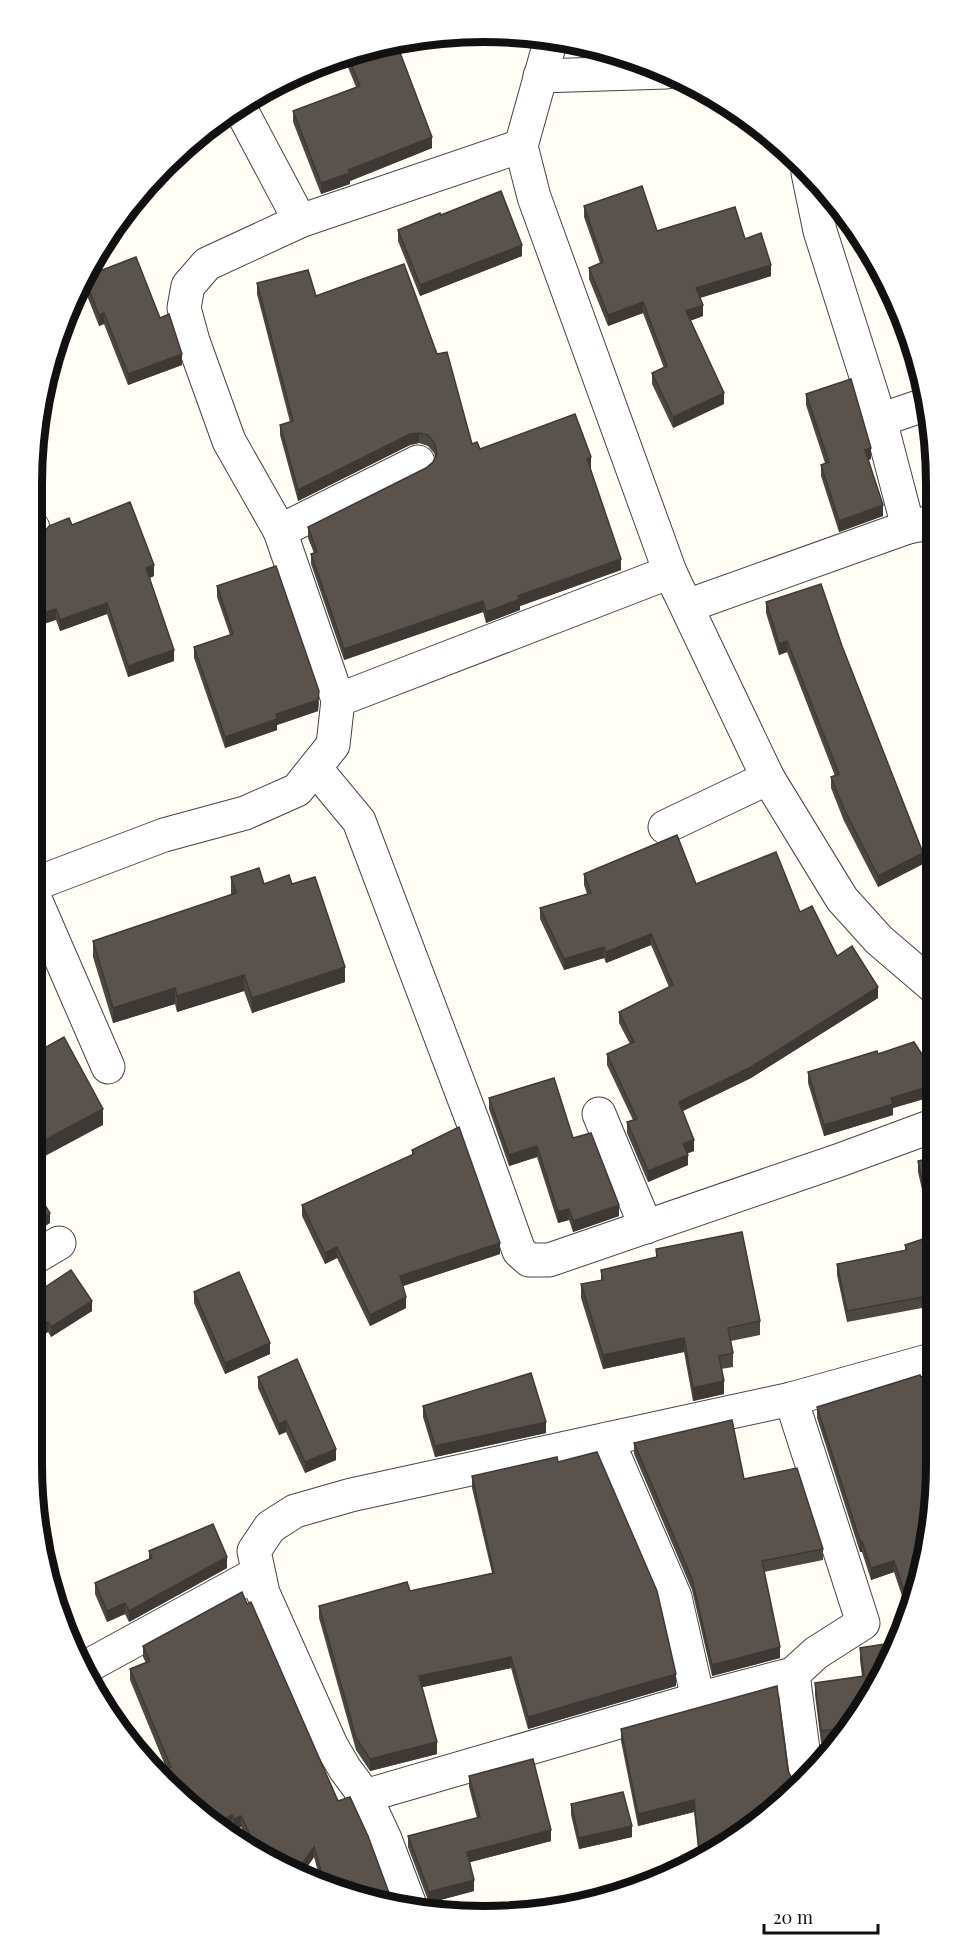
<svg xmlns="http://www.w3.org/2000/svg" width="968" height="1948" font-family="'Playfair Display',serif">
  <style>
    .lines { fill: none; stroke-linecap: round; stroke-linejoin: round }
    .minor-casing { stroke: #444; stroke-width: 35 }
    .tertiary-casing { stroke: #444; stroke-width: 35 }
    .minor { stroke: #fff; stroke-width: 33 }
    .tertiary { stroke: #fff; stroke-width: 33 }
    .wall { fill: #4d4742 }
    .shaded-wall { fill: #3f3936 }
    .building { fill: #5a524d; stroke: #3f3936; stroke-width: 1.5 }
    .rim { fill: none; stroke: #111; stroke-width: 8 }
  </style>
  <rect width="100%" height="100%" fill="#fffdf5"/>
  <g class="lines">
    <defs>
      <g id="minor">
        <path d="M540,76L667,72"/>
        <path d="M239,106L300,221"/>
        <path d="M808,173L820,231L880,420"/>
        <path d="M908,527L880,420L927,404"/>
        <path d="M32,529L33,528"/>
        <path d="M280,531L418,462"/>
        <path d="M687,606L908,527L933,522"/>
        <path d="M338,700L280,531L229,441L193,341L184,308L188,286L207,264L300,221L521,146"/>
        <path d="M315,768L359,821L473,1122L519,1251L529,1260H549L840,1160L935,1125"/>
        <path d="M665,827L768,778"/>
        <path d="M32,892L108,1067"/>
        <path d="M599,1114L646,1227"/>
        <path d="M32,1259L59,1243"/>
        <path d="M791,1399L863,1623L816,1653L793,1674L807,1780"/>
        <path d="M607,1439L675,1597L698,1699"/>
        <path d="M86,1667L258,1573"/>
        <path d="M365,1796L698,1699L793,1674"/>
        <path d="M411,1908L385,1839L365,1796L345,1769L331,1745L263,1593L254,1551L270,1527L295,1511L351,1495L791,1399L935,1359"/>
      </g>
      <g id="tertiary">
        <path d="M551,39L521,146L534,197L670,572L768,778L842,899L879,940L934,987"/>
        <path d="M32,885L164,835L245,813L297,790L333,745L338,700L670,572"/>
      </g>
    </defs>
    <use href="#minor" class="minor-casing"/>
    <use href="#tertiary" class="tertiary-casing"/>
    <use href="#minor" class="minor"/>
    <use href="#tertiary" class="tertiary"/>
  </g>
  <g class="wall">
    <path d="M396,42L432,148L350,181V184L321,194L293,122V111L356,87L343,55Z"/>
    <path d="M584,206L657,231L745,239L771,276L700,298L703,316L690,321L724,404L673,428L652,384V373L664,368L643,313L608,326L589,279V268L600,263L584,217Z"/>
    <path d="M441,215L522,256L420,296L398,241V230Z"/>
    <path d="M84,277L160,318L182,365L128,385L104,324L99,326L84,288Z"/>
    <path d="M257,283L316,296L437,354L472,444L480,449L591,468L590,469L621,570L520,606V610L486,623L483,612L344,660L311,564V554L314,553L308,538V527L426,468L433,462L435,457L434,453L428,446L419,443L410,445L298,501L280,435V425L290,422L257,294Z"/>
    <path d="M806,394L871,459L868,460L883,516L839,532L821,476V465L825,463L806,405Z"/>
    <path d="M932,424L929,470L920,438V428Z"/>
    <path d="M72,525L154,576L150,578L174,661L128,677L107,614L60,631L56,620L37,536Z"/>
    <path d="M217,586L319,702L318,711L277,725V730L225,748L194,658V647L230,635L217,597Z"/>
    <path d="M766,602L842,646L923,864L878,887L844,821L831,788V777L835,776L787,652L779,655L766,613Z"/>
    <path d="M584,874L696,884L800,912L837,956L878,998L751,1078L682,1111L694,1151L688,1153V1165L648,1182L627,1133V1122L633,1120L607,1065V1054L630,1044L619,1023V1012L669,987L651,945L606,963L604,958L564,970L540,919V908L587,894L584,885Z"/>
    <path d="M231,877L264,884H292L345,982L252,1013L244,991L177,1012L175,1004L113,1023L93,957V941L231,895Z"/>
    <path d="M878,1054L934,1073V1096L893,1108V1115L824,1136L808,1083V1072Z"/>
    <path d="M489,1098L573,1138L619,1216L573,1232L569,1220L558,1223L537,1157L509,1166L489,1109Z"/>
    <path d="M412,1150L500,1254L403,1286L406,1308L370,1326L337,1258L325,1264L302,1216V1205L412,1155Z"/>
    <path d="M935,1157V1233L932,1234L918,1172V1161Z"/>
    <path d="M935,1235L925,1319L922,1308L847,1322L837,1275V1264L905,1250V1245Z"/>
    <path d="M656,1249L760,1321V1335L731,1341L733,1353V1367L721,1369L724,1394L693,1401L684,1352L603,1369L581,1298V1284L601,1280V1270L656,1257Z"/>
    <path d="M194,1292L270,1354L225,1374L194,1303Z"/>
    <path d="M32,1296L92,1311L51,1337L48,1332L32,1341Z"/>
    <path d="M920,1375L903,1599L894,1572L871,1580L862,1552H860L817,1418V1407Z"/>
    <path d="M258,1377L336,1460L305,1473L286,1432L279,1435L258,1388Z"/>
    <path d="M423,1406L546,1433L435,1457L423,1417Z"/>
    <path d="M634,1443L744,1479L823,1549V1560L764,1572L780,1658L712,1676L692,1590L634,1454Z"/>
    <path d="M558,1462L676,1686L528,1729L511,1668L422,1687L437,1754L370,1771L356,1750L319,1618V1606L410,1591L492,1573L472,1488V1476Z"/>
    <path d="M149,1551L227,1568L129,1622L125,1614L107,1622L95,1594V1583L149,1559Z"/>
    <path d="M143,1646L338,1801L392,1907L320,1879L314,1857L303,1873L257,1856L254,1853L241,1827L234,1830L232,1826L167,1770L130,1680V1669L146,1663L143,1657Z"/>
    <path d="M860,1648L890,1664L835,1741L821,1743L815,1695V1683L862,1676L860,1660Z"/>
    <path d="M621,1729L788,1771L793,1780L801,1786L699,1859L694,1812L638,1826L621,1741Z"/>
    <path d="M469,1776L551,1841L470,1862L474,1891L429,1903L408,1847V1836L477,1818L469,1787Z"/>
    <path d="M571,1804L632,1837L579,1849L571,1815Z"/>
  </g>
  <g class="shaded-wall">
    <path d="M432,137V148L350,181V184L321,194V183L348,170Z"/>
    <path d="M522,245V256L420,296V285Z"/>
    <path d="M771,265V276L696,299V288Z"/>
    <path d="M643,302V313L608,326V315Z"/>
    <path d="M703,305V316L686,322V311Z"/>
    <path d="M104,313V324L99,326V315Z"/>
    <path d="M182,354V365L128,385V374Z"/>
    <path d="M724,393V404L673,428V417Z"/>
    <path d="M419,433V443L410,445L298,501V490L410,434Z"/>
    <path d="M871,448V459L865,461V450Z"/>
    <path d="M591,457V468L587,470V459Z"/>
    <path d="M933,458V469L929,470V459Z"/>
    <path d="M883,505V516L839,532V521Z"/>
    <path d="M621,559V570L520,606V610L486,623V612L518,596Z"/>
    <path d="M154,565V576L146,579V568Z"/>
    <path d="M483,601V612L344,660V649Z"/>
    <path d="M107,603V614L60,631V620Z"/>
    <path d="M56,609V620L32,628V617Z"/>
    <path d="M787,641V652L779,655V644Z"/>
    <path d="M174,650V661L128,677V666Z"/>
    <path d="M319,691L318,711L277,725V730L225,748V737L276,714Z"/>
    <path d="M923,853V864L878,887V876Z"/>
    <path d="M651,934V945L606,963V952Z"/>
    <path d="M604,947V958L564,970V959Z"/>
    <path d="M345,967V982L252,1013V998Z"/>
    <path d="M244,975V991L177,1012V996Z"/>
    <path d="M878,987V998L751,1078L679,1113V1102Z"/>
    <path d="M175,988V1004L113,1023V1008Z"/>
    <path d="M934,1085V1096L893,1108V1115L824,1136V1125L891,1098Z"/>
    <path d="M103,1109V1125L32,1163V1147Z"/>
    <path d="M694,1140V1151L683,1155V1144Z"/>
    <path d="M537,1146V1157L509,1166V1155Z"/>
    <path d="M688,1155V1165L648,1182V1171Z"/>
    <path d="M619,1205V1216L573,1232V1221Z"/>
    <path d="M569,1209V1220L558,1223V1212Z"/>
    <path d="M50,1213V1223L32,1235V1226Z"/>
    <path d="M932,1223H935V1233L932,1234Z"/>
    <path d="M500,1243V1254L400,1287V1276Z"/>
    <path d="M337,1247V1258L325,1264V1253Z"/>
    <path d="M406,1297V1308L370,1326V1315Z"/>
    <path d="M92,1301V1311L51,1337V1327Z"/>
    <path d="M935,1304V1315L925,1319V1308Z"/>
    <path d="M48,1322V1332L32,1341V1331Z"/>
    <path d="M684,1338V1352L603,1369V1355Z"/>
    <path d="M270,1343V1354L225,1374V1363Z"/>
    <path d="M724,1381V1394L693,1401V1388Z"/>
    <path d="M286,1421V1432L279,1435V1424Z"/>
    <path d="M546,1422V1433L435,1457V1446Z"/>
    <path d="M336,1449V1460L305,1473V1462Z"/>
    <rect x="860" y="1541" width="2" height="11"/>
    <path d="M227,1557V1568L129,1622V1611Z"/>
    <path d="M894,1561V1572L871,1580V1568Z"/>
    <path d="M920,1583L916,1595L903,1599V1588Z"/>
    <path d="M125,1603V1614L107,1622V1611Z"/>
    <path d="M780,1647V1658L712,1676V1665Z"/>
    <path d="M511,1657V1668L419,1688V1676Z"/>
    <path d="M676,1674V1686L528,1729V1717Z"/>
    <path d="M437,1742V1754L370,1771V1759Z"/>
    <path d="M694,1800V1812L638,1826V1814Z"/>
    <path d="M232,1815V1826L222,1830L213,1824Z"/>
    <path d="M241,1816V1827L234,1830V1819Z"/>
    <path d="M632,1826V1837L579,1849V1838Z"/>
    <path d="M551,1830V1841L467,1863V1852Z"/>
    <path d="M314,1847V1857L303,1873L297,1871Z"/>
    <path d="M474,1880V1891L429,1903V1892Z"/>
    <path d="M392,1901V1907L384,1904Z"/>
  </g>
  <g class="building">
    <path d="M396,42L432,137L348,170L350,173L321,183L293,111L360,86L347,54Z"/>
    <path d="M642,186L657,231L735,207L745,239L761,233L771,265L696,288L703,305L686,311L724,393L673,417L652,373L667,366L643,302L608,315L589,268L603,262L584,206Z"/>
    <path d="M501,191L522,245L420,285L398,230L440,213L441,215Z"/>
    <path d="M136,257L160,318L169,314L182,354L128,374L104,313L99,315L84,277Z"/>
    <path d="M404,264L437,354L447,352L472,444L477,442L480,449L575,414L591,457L587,459L621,559L518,596L520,599L486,612L483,601L344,649L311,554L317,552L308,527L426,468L433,462L437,453L434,442L428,435L419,433L410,434L298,490L280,425L293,421L257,283L308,270L316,296Z"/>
    <path d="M851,379L871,448L865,450L883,505L839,521L821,465L829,462L806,394Z"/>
    <path d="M932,424L933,458L929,459L920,428Z"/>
    <path d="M130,502L154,565L146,568L174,650L128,666L107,603L60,620L56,609L32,617V535L37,536L45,531L49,526L69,518L72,525Z"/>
    <path d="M276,566L319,691L318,700L276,714L277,719L225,737L194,647L233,634L217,586Z"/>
    <path d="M821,584L842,646L923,853L878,876L844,809L831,777L839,774L787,641L779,644L766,602Z"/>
    <path d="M677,835L696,884L776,852L800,912L812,906L837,956L852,946L878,987L751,1067L679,1102L694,1140L683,1144L688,1155L648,1171L627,1122L637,1119L607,1054L634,1042L619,1012L673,985L651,934L606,952L604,947L564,959L540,908L591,893L584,874Z"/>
    <path d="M259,868L264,884L289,875L292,884L315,877L345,967L252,998L244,975L177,996L175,988L113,1008L93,941L236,893L231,877Z"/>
    <path d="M64,1037L103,1109L32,1147V1055Z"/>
    <path d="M914,1042L934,1073V1085L891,1098L893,1104L824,1125L808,1072L877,1051L878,1054Z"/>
    <path d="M554,1078L573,1138L591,1133L619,1205L573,1221L569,1209L558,1212L537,1146L509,1155L489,1098Z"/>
    <path d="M459,1127L500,1243L400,1276L406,1297L370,1315L337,1247L325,1253L302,1205L414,1154L412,1150Z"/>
    <path d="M935,1157V1223H932L918,1161Z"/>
    <path d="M32,1185L50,1213L32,1226Z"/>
    <path d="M742,1232L760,1321L728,1328L733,1353L719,1356L724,1381L693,1388L684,1338L603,1355L581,1284L603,1280L601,1270L657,1257L656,1249Z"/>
    <path d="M935,1235V1304L925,1308L922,1297L847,1311L837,1264L907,1250L905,1245Z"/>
    <path d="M71,1270L92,1301L51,1327L48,1322L32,1331V1296Z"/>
    <path d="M239,1272L270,1343L225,1363L194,1292Z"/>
    <path d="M297,1359L336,1449L305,1462L286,1421L279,1424L258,1377Z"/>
    <path d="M531,1373L546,1422L435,1446L423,1406Z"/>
    <path d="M935,1373L936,1493L921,1581L920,1583L903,1588L894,1561L871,1568L862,1541H860L817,1407L920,1375L921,1377Z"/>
    <path d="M732,1420L744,1479L797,1468L823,1549L762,1561L780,1647L712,1665L692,1579L634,1443Z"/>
    <path d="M597,1452L657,1591L676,1674L528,1717L511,1657L419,1676L437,1742L370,1759L356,1738L319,1606L407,1582L410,1591L494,1573L472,1476L557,1457L558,1462Z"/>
    <path d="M213,1524L227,1557L129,1611L125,1603L107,1611L95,1583L152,1558L149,1551Z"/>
    <path d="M242,1592L247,1604L251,1602L338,1801L350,1797L368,1836L392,1901L384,1904L324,1881L314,1847L297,1871L261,1857L241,1816L234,1819L232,1815L213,1824L185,1804L158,1775L171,1767L130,1669L150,1661L143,1646Z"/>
    <path d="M898,1642L890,1664L844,1728L821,1731L815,1683L864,1676L860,1648Z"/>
    <path d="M777,1686L788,1771L793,1780L801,1786L700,1858L694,1800L638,1814L621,1729Z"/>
    <path d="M533,1759L551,1830L467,1852L474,1880L429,1892L408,1836L480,1817L469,1776Z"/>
    <path d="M623,1792L632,1826L579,1838L571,1804Z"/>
    <path d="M461,1907L501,1911L461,1910Z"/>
  </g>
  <path d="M0 0H968V1948H0ZM484 42H484A442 442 0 0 1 926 484V1464A442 442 0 0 1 484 1906H484A442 442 0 0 1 42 1464V484A442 442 0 0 1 484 42Z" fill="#fff" fill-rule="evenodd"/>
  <path class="rim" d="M484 42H484A442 442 0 0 1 926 484V1464A442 442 0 0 1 484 1906H484A442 442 0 0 1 42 1464V484A442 442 0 0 1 484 42Z"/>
  <path d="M764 1924v9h114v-9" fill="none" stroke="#111111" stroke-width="3"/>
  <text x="773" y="1924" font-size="18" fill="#111111" stroke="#ffffff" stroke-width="4.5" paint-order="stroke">20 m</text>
</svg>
